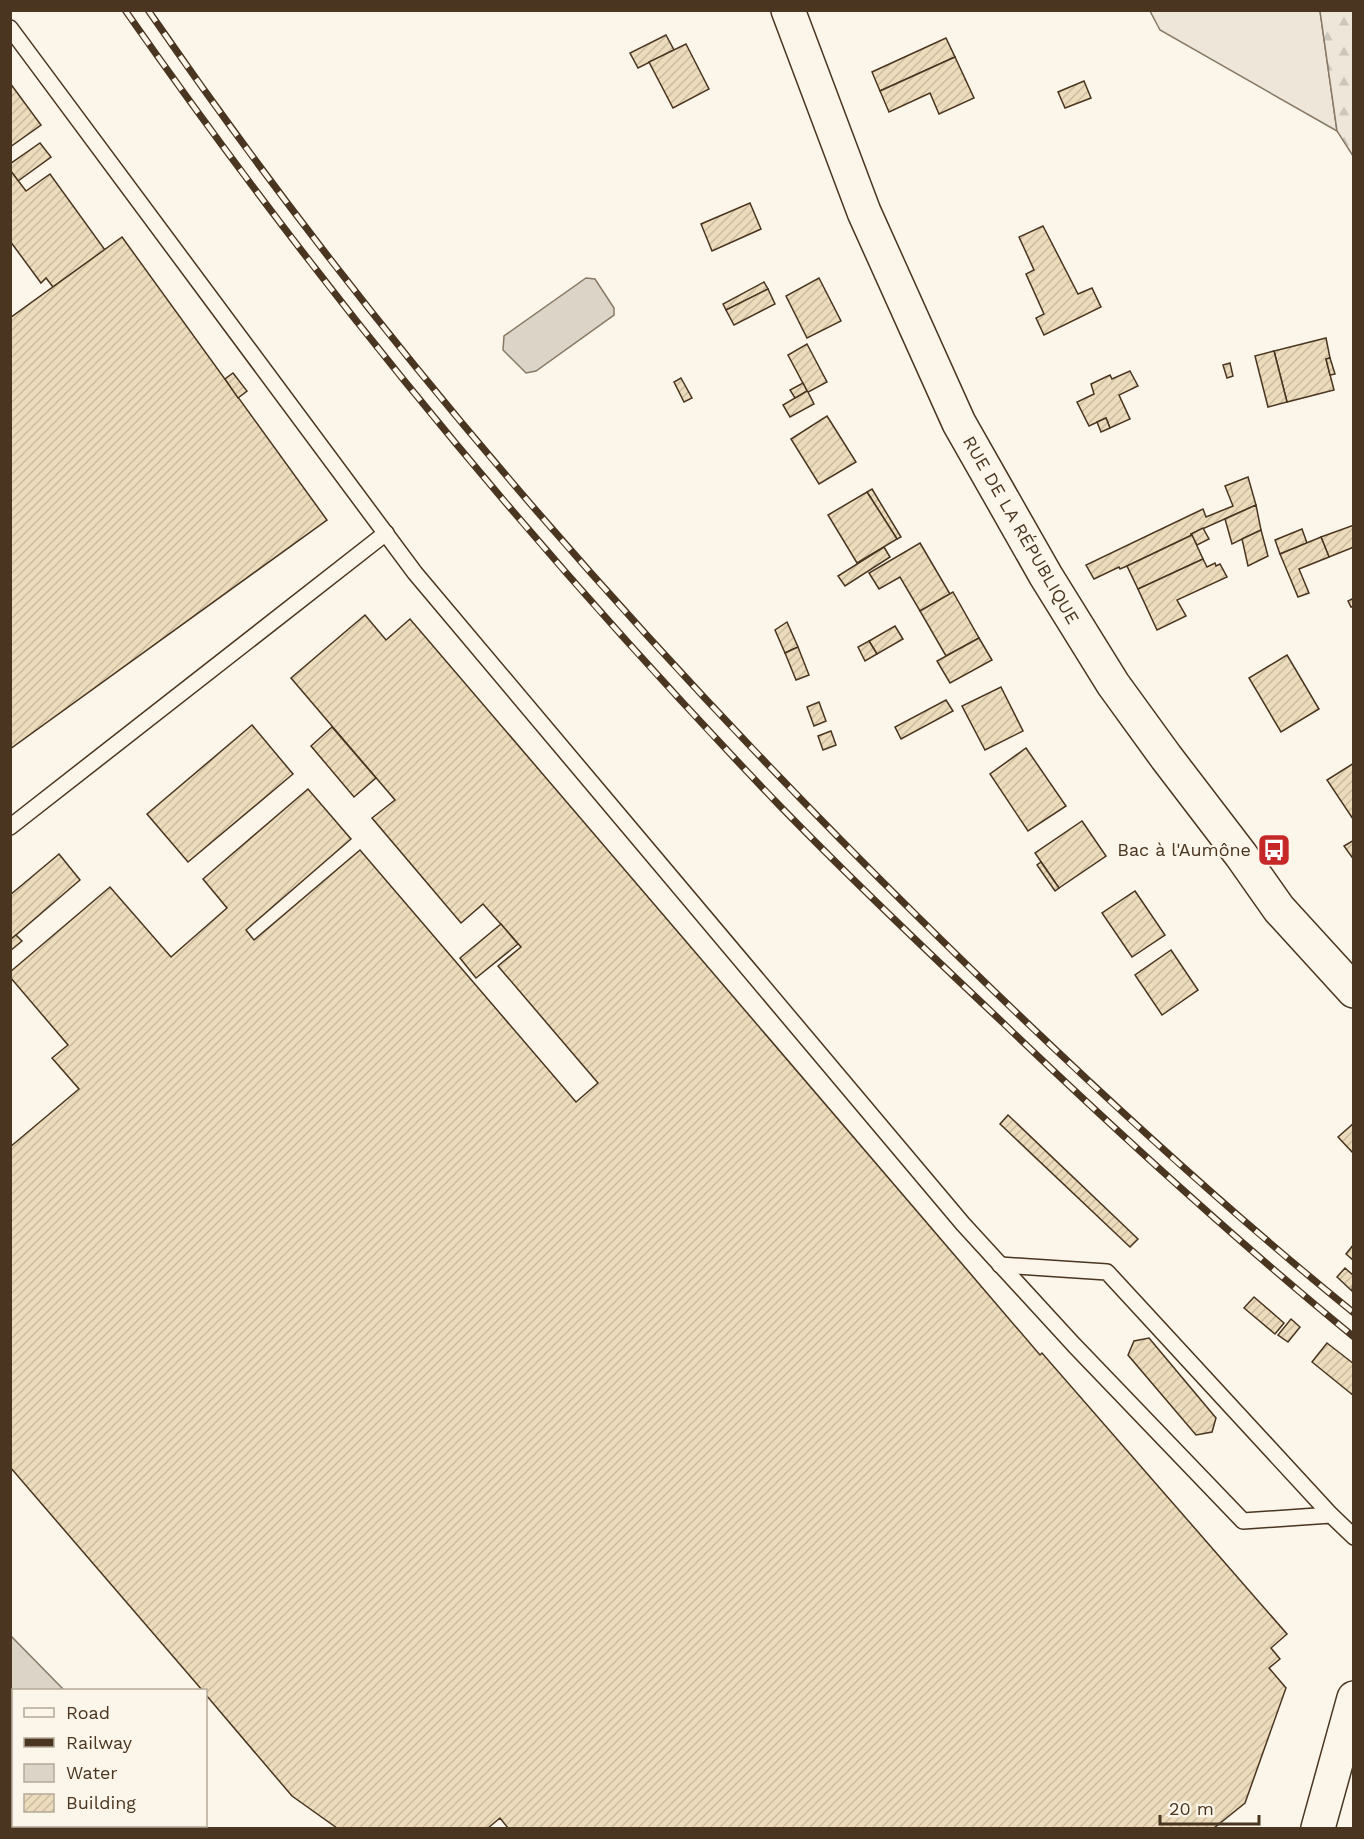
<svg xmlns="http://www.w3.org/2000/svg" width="1364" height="1839" font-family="'Work Sans',sans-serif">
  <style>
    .grass { fill: #ede6d9; stroke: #887966; stroke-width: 1.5 }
    .forest { fill: url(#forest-firs); stroke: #887966; stroke-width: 1.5 }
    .water { fill: #dcd4c6; stroke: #887966; stroke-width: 1.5 }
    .building { fill: url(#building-hatch); stroke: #4a3520; stroke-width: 1.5 }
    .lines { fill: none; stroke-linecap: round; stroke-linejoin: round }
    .lane-casing { stroke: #4a3520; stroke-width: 18 }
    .secondary-casing { stroke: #4a3520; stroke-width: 36 }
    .lane { stroke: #fbf6e9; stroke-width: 15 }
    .secondary { stroke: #fbf6e9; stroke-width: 33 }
    .rail-casing { stroke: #4a3520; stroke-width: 7 }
    .rail { stroke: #fbf6e9; stroke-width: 4.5; stroke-dasharray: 14; stroke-linecap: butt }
    .labels { text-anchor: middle; stroke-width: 4.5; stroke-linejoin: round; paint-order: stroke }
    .street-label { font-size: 18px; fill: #4a3520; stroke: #fbf6e9 }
    .poi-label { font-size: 18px; fill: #4a3520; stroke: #fbf6e9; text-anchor: end }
  </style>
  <defs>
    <pattern id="forest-firs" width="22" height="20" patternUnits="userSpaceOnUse" patternTransform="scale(1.5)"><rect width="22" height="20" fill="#ede6d9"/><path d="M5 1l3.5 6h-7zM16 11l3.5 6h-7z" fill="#cdc6ba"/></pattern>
    <pattern id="building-hatch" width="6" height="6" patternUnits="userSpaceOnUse" patternTransform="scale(1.5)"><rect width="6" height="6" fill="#ecdcbc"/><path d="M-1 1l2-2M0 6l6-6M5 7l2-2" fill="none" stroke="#ccbda1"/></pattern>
  </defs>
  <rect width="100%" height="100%" fill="#fbf6e9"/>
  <path class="grass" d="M1150,11H1320L1337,131L1160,30Z"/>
  <path class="forest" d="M1320,11H1353V156L1337,131Z"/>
  <g class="water">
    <path d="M586,278L595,279L614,308V315L536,371L526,373L503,350L504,336Z"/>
    <path d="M11,1636L64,1690H14V1826H202L206,1828H11Z"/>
  </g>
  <g class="building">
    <path d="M666,35L674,50L638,68L630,53Z"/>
    <path d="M946,38L955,57L880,91L872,72Z"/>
    <path d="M686,44L709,89L673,108L649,62Z"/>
    <path d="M955,57L974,98L939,114L930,93L889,112L880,91Z"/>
    <path d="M1084,81L1091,98L1065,108L1058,92Z"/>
    <path d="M10,83L41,125L10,147Z"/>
    <path d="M40,143L51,157L18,181L10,170V164Z"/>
    <path d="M10,170L26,191L50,174L105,250L53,287L46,278L41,283L10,241Z"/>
    <path d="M750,203L761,229L712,251L701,224Z"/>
    <path d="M1043,226L1078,294L1092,288L1101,307L1044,335L1036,318L1044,314L1026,274L1034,270L1019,237Z"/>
    <path d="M122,237L327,520L10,749V318Z"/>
    <path d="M819,278L841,321L807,338L786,296Z"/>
    <path d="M764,282L768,289L726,310L723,304Z"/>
    <path d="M768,289L775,304L734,325L726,310Z"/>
    <path d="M1326,338L1330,358L1326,359L1334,390L1287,402L1274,351Z"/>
    <path d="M807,344L827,382L808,392L814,404L790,417L783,405L807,391L788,355Z"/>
    <path d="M1274,351L1287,402L1268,407L1255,356Z"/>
    <path d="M1330,358L1335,374L1330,375L1326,359Z"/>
    <path d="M1230,363L1233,376L1227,378L1223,365Z"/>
    <path d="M1130,371L1138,386L1119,395L1130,419L1110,428L1106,418L1089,426L1077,402L1094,394L1091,384L1110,375L1112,379Z"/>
    <path d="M233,373L247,391L238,398L225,379Z"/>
    <path d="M681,378L692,398L684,402L674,382Z"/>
    <path d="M803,383L807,391L795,398L790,390Z"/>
    <path d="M827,416L856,462L819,484L791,439Z"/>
    <path d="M1106,418L1110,428L1101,432L1097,422Z"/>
    <path d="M1248,477L1256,505L1191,534L1192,535L1127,566L1120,569L1119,567L1094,579L1086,565L1203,509L1206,517L1233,506L1225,486Z"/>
    <path d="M872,489L901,537L897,539L867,492Z"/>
    <path d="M867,492L897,539L857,563L828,515Z"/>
    <path d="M1256,505L1261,530L1232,544L1225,519Z"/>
    <path d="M1354,525V547L1329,557L1321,537Z"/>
    <path d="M1203,528L1209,539L1197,545L1191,534Z"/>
    <path d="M1302,529L1307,543L1280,554L1275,540Z"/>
    <path d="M1261,530L1268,556L1248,566L1242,539Z"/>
    <path d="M1192,535L1203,559L1138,589L1127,566Z"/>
    <path d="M1321,537L1329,557L1299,569L1309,593L1298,597L1280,554Z"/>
    <path d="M920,543L950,594L920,611L900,577L879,589L869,573Z"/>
    <path d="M884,547L890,557L845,586L838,576Z"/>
    <path d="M1203,559L1207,567L1215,563L1216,566L1220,564L1227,577L1177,600L1186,616L1157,630L1138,589Z"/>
    <path d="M953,592L979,638L946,656L920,611Z"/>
    <path d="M1354,598V606L1351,607L1348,601Z"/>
    <path d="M365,615L386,640L410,619L1040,1355L1042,1353L1287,1634L1271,1648L1280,1659L1269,1668L1286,1688L1245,1803L1214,1828H508L500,1818L488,1828H337L292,1796L206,1695V1690H202L10,1467V1147L79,1089L52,1058L68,1045L10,977V972L110,887L171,957L227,908L203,879L308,789L351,839L246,930L254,940L360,850L576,1102L598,1083L498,966L521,947L483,904L461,923L372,818L395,800L291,678Z"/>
    <path d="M787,622L798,647L785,653L775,630Z"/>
    <path d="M895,626L903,639L877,654L869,641Z"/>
    <path d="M979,638L992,660L950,683L937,661Z"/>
    <path d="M869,641L877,654L865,661L858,647Z"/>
    <path d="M798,647L809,675L796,680L785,653Z"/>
    <path d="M1287,655L1319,709L1281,732L1249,678Z"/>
    <path d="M1001,687L1023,731L985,750L962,706Z"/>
    <path d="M946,700L953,711L901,739L895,727Z"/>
    <path d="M819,702L826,721L814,726L807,707Z"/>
    <path d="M252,725L293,774L188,862L147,814Z"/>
    <path d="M332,727L376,778L354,797L311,746Z"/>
    <path d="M831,731L836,745L823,750L818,736Z"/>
    <path d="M1026,748L1066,806L1028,831L990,774Z"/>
    <path d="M1354,763V819H1353L1327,780Z"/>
    <path d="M1082,821L1106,856L1059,888L1035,853Z"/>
    <path d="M1354,840V860L1344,846Z"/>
    <path d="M59,854L80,880L10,940V895Z"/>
    <path d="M1041,862L1059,888L1055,891L1037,865Z"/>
    <path d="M1135,891L1165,935L1132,957L1102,913Z"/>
    <path d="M501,924L518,944L476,978L460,958Z"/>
    <path d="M16,935L22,941L10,951V940Z"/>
    <path d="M1171,950L1198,990L1162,1015L1135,975Z"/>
    <path d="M1008,1115L1138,1239L1130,1247L1000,1124Z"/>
    <path d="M1354,1123V1154L1338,1137Z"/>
    <path d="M1354,1244V1258L1353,1260L1346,1254Z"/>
    <path d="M1345,1268L1354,1276L1352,1291L1337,1277Z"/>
    <path d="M1254,1297L1284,1323L1275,1334L1244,1308Z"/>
    <path d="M1291,1319L1300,1327L1288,1342L1278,1335Z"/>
    <path d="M1149,1338L1216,1418L1212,1432L1196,1435L1128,1355L1134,1341Z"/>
    <path d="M1327,1343L1354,1364V1396L1312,1362Z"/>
  </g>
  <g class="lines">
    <defs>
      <g id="lane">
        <path d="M10,28L415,573L963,1224L1074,1345L1243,1521L1331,1515L1354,1537"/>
        <path d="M10,827L386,533"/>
        <path d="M1000,1265L1107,1272L1331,1515"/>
      </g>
      <g id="secondary">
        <path d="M788,10L864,212L959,423L1046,576L1113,684L1166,757L1241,855L1279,909L1354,991"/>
        <path d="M1318,1828L1354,1698"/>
      </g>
    </defs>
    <use href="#lane" class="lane-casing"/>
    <use href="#secondary" class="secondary-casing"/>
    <use href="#lane" class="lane"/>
    <use href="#secondary" class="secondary"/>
    <defs>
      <g id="rail">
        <path d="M125,10C322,292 541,557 779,805C851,879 926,950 1001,1021C1115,1130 1232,1237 1354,1337"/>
        <path d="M148,10C373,337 635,638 917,916C1057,1054 1201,1189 1354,1313"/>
      </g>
    </defs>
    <use href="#rail" class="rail-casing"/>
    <use href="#rail" class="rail"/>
  </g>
  <defs>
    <symbol id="bus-square" viewBox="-11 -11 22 22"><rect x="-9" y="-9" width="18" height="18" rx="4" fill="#c62828" stroke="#fbf6e9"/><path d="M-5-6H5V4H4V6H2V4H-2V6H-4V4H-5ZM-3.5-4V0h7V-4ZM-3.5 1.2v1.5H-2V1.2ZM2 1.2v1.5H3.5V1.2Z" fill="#fff"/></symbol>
  </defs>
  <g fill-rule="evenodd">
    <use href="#bus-square" x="1255" y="831" width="38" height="38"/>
  </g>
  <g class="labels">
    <g class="street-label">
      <text transform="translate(1021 530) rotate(60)" y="6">RUE DE LA RÉPUBLIQUE</text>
    </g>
    <g class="poi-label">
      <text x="1251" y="856">Bac à l'Aumône</text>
    </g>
  </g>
  <rect width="1364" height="1839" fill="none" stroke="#4a3520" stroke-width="24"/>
  <rect x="12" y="1689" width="195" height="138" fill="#fbf6e9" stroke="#b4a999" stroke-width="1.5"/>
  <rect x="24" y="1708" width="30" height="9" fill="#fbf6e9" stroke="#b4a999" stroke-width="1.5"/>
  <text x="66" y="1719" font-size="18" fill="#4a3520">Road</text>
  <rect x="24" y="1738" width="30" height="9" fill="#4a3520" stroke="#b4a999" stroke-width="1.5"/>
  <text x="66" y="1749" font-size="18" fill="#4a3520">Railway</text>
  <rect x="24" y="1764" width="30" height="18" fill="#dcd4c6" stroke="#b4a999" stroke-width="1.5"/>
  <text x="66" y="1779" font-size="18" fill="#4a3520">Water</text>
  <rect x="24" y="1794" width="30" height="18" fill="url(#building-hatch)" stroke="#b4a999" stroke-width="1.5"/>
  <text x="66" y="1809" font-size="18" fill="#4a3520">Building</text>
  <path d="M1160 1815v9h99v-9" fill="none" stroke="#4a3520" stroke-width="3"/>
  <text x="1169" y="1815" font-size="18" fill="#4a3520" stroke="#fbf6e9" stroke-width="4.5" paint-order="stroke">20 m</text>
</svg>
